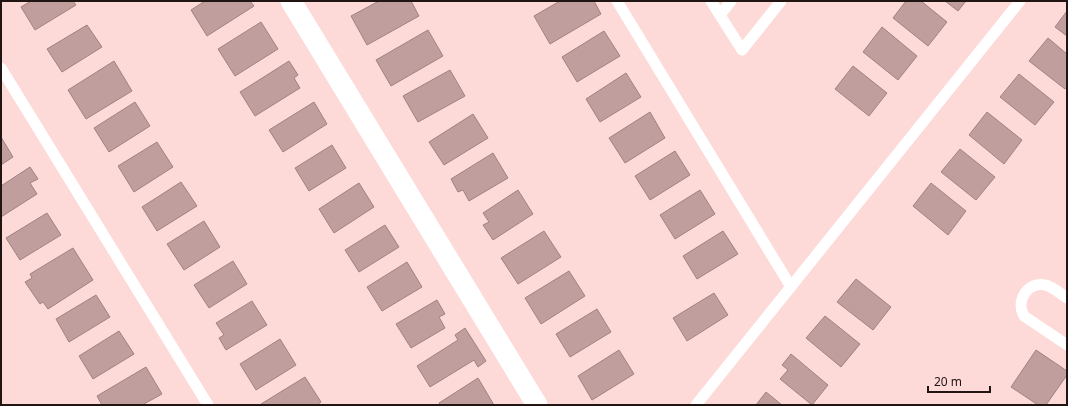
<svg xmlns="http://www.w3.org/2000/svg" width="1068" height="406" font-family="'Noto Sans',sans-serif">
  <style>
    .building { fill: #bf9e9d; stroke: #a18280 }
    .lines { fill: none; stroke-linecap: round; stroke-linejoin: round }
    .lane { stroke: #fff; stroke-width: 11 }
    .street { stroke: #fff; stroke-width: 21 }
  </style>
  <rect width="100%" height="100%" fill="#fddad8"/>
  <g class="building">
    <path d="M31,1H73L76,5L35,30L21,7Z"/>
    <path d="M205,1H250L254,6L207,36L191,10Z"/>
    <path d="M379,1H411L419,16L367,45L351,16Z"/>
    <path d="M560,1H594L601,14L550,44L534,16Z"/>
    <path d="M906,1H921L947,22L928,46L893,18Z"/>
    <path d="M945,1H966L958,11Z"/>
    <path d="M1067,11V36L1055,27Z"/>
    <path d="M261,22L278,49L235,76L218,49Z"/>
    <path d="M87,25L102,47L62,72L47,49Z"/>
    <path d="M882,27L917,56L898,80L863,52Z"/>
    <path d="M428,30L443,56L391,86L376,60Z"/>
    <path d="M604,31L620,56L577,82L562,57Z"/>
    <path d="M1048,38L1067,54V86L1065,89L1029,61Z"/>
    <path d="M114,61L132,91L86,119L68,90Z"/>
    <path d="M289,61L298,75L294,78L300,88L255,116L240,92Z"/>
    <path d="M853,66L887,93L869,116L835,89Z"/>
    <path d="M450,70L465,96L418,122L403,96Z"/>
    <path d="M626,73L641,97L600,122L586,99Z"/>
    <path d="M1019,74L1054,102L1035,125L1000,97Z"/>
    <path d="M135,102L150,126L109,152L94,128Z"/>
    <path d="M314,102L327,124L283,152L269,130Z"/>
    <path d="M650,112L665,138L625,163L609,138Z"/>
    <path d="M987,112L1022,140L1004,164L969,135Z"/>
    <path d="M473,114L488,138L444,165L429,142Z"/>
    <path d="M1,137L13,157L1,165Z"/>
    <path d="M157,142L173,167L134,192L118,166Z"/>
    <path d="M332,145L346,168L309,191L295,168Z"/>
    <path d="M960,149L995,177L976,200L941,172Z"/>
    <path d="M675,151L690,175L650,200L635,176Z"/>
    <path d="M493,153L508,178L469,201L463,190L458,192L451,179Z"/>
    <path d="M30,167L38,179L30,183L37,194L1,217V186Z"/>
    <path d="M181,182L197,206L157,231L142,207Z"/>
    <path d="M359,183L374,207L334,233L319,209Z"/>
    <path d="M931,183L966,211L948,235L913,206Z"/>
    <path d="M518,190L533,214L493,240L483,225L489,222L483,213Z"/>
    <path d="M700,190L715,214L675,239L660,215Z"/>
    <path d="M47,213L61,235L20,260L6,238Z"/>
    <path d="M204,221L220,247L184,270L167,244Z"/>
    <path d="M385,225L399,247L359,272L345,250Z"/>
    <path d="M544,231L561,257L518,284L501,258Z"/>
    <path d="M723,231L738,254L697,279L683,256Z"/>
    <path d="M73,248L93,280L48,309L43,302L40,304L25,282L32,278L30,274Z"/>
    <path d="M233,261L247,284L209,308L194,285Z"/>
    <path d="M407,262L422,287L382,311L367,287Z"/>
    <path d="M569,271L585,296L541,324L525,298Z"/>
    <path d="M856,279L891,307L873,330L837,302Z"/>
    <path d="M714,293L728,315L687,341L673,318Z"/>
    <path d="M96,295L110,317L69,342L56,319Z"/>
    <path d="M437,300L445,314L439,317L445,328L411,348L396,324Z"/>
    <path d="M252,301L267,325L226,350L219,338L224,335L216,323Z"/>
    <path d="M597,309L611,332L570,357L556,334Z"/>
    <path d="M825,316L860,344L841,367L806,338Z"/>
    <path d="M465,328L486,361L478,367L474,360L430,387L417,366L458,340L455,335Z"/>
    <path d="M119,331L134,354L93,379L79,356Z"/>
    <path d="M280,339L296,365L256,390L240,364Z"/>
    <path d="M619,350L634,374L592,400L578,376Z"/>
    <path d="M1036,350L1067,371V375L1046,405H1038L1011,387Z"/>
    <path d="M791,354L828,385L812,405L780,379L788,370L782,365Z"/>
    <path d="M146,367L162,394L142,405H102L97,396Z"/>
    <path d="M305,377L321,402L317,405H261V404Z"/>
    <path d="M478,378L494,405H440L439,403Z"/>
    <path d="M766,392L782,405H756Z"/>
  </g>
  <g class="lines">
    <g class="lane">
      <path d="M617,1L791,287"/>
      <path d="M711,1L742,50L781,1"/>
      <path d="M720,15L731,1"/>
      <path d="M1,68L208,405"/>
      <path d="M1067,298C1061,294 1052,286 1045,285C1028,281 1015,301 1024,316L1067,345"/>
      <path d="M696,405L1020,1"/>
    </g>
    <path class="street" d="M291,1L537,405"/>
  </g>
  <rect width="1068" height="406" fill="none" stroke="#211514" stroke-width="4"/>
  <path d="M928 386v6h62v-6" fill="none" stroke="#211514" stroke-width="2"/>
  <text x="934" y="386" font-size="12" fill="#211514" stroke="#fddad8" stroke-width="3" paint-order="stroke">20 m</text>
</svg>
